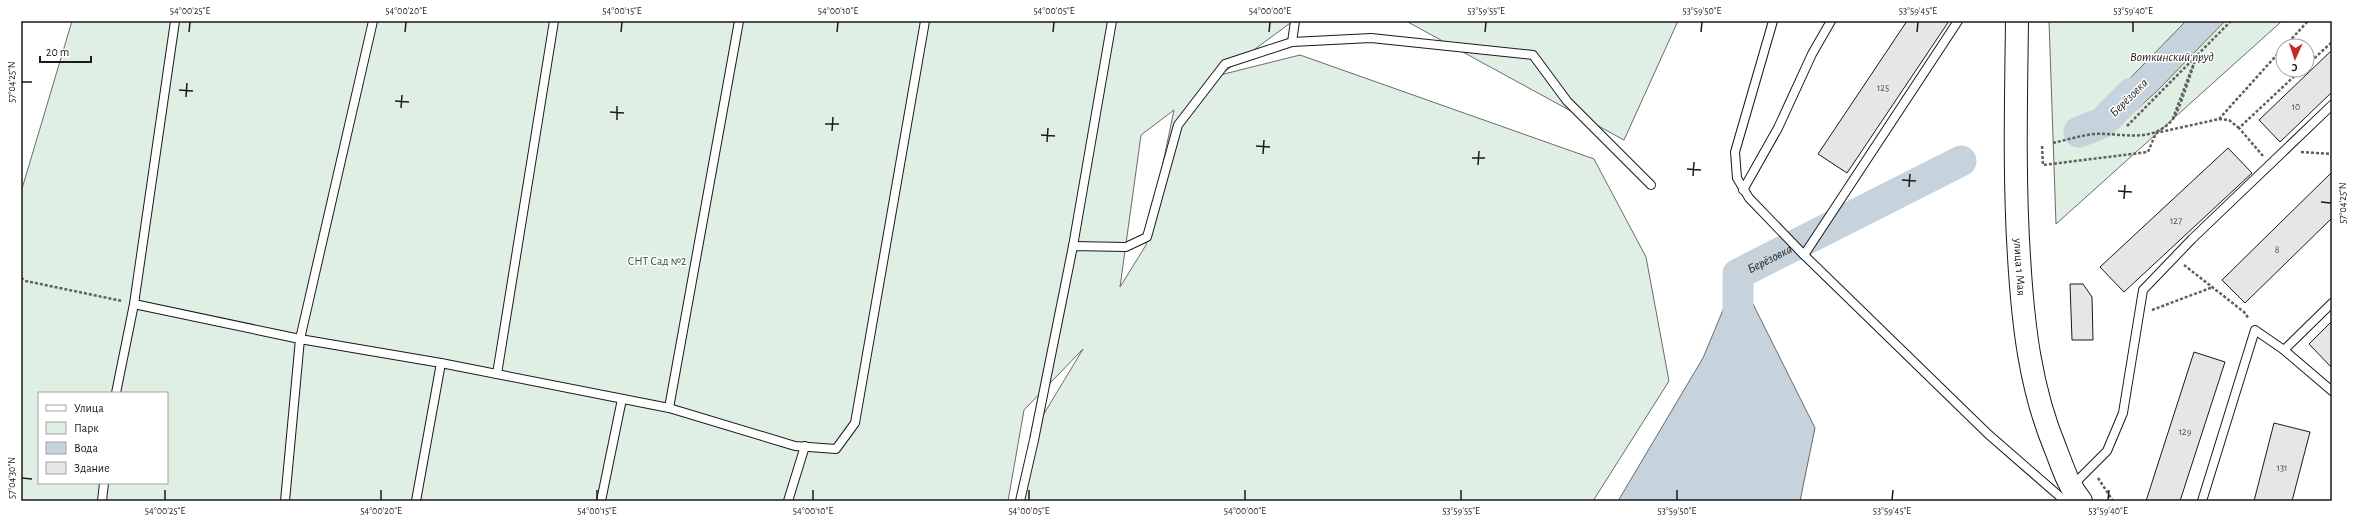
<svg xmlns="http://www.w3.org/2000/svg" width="2353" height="522" font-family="'Alegreya Sans',sans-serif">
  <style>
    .green { fill: #e0efe3; stroke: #6a6a6a; fill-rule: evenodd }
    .water { fill: #c6d2dc; stroke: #6a6a6a }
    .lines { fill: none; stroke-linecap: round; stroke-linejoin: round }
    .river { stroke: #c6d2dc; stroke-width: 31 }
    .building { fill: #e6e6e6; stroke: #1a1a1a }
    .lane-casing { stroke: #1a1a1a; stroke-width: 10 }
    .secondary-casing { stroke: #1a1a1a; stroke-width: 24 }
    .path { stroke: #5f5f5f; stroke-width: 2.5; stroke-dasharray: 3 2; stroke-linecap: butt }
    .lane { stroke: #fff; stroke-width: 8 }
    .secondary { stroke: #fff; stroke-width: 22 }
    .ticks { fill: none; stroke: #1a1a1a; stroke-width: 1.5 }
    .labels { text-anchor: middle; stroke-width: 3; stroke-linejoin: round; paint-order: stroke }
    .number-label { font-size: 10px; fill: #4d4d4d }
    .park-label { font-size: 12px; fill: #2b5a34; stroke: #fff }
    .street-label { font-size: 12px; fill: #1a1a1a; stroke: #fff }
    .water-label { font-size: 13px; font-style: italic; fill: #1a1a1a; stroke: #fff }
    .neatline { fill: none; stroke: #1a1a1a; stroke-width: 1.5 }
    .ticks-label { font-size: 10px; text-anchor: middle; fill: #1a1a1a }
  </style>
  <rect width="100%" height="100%" fill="#fff"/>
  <g class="green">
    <path d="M72,21H1293L1220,75L1300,55L1594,159L1646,257L1669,381L1593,501H1018L1039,422L1083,349L1024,410L1008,501H21V192ZM1174,110L1146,245L1120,287L1141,135ZM39,393H167V483H39Z"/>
    <path d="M1406,21H1678L1624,140Z"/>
    <path d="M2049,21H2282L2056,224Z"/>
  </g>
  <g class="water">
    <path d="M2186,21H2225L2157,91L2112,132L2102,123L2099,110Z"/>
    <path d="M1738,274L1815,428L1800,501H1618L1703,358Z"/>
  </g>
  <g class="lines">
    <g class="river">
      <path d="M2079,132L2102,123L2132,93"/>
      <path id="s1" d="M1738,316V274L1961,161"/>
    </g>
  </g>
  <g class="building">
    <path d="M1907,21H1949L1847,173L1818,154Z"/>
    <path d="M2332,50V92L2280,142L2259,120Z"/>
    <path d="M2228,148L2252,173L2124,292L2100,267Z"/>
    <path d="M2332,172V218L2245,303L2222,280Z"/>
    <path d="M2070,284H2083L2092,297L2093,340H2072Z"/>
    <path d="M2332,321V368L2309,344Z"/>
    <path d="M2194,352L2225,362L2180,501H2146Z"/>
    <path d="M2274,423L2310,432L2292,501H2254Z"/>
  </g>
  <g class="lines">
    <defs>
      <g id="lane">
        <path d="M1773,21L1735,152L1737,178L1749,198L1804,255L1958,21"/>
        <path d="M1292,42L1371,38L1533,55L1567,101L1651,185"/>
        <path d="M1743,190L1778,128L1812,54L1831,21"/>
        <path d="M1073,246L1112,21"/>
        <path d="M1804,255L1988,434L2065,501"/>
        <path d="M134,304L300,339L441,363L669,408L795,446L836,449L855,423L925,21"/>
        <path d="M2284,350L2332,303"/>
        <path d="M497,374L554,21"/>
        <path d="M116,393L134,304L175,21"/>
        <path d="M669,408L739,21"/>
        <path d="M2072,486L2107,451L2123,413L2143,290L2192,239L2332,105"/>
        <path d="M102,501L104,483"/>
        <path d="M285,501L300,339L373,21"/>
        <path d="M416,501L441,363"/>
        <path d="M601,501L622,399"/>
        <path d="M788,501L805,446"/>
        <path d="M1020,501L1034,440L1073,246L1126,247L1147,237L1178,125L1225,64L1292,42L1295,21"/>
        <path d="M2202,501L2255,330L2284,350L2332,391"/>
      </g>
      <g id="secondary">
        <path id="s2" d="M2017,21C2016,100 2014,179 2019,257C2023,324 2030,388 2056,450C2063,468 2068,485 2081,501"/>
      </g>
    </defs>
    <use href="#lane" class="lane-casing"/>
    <use href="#secondary" class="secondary-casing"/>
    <g class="path">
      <path d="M2285,46L2308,21"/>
      <path d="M2307,65L2332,42"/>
      <path d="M2219,119L2283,48"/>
      <path d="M2127,126L2231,21"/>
      <path d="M2053,143C2066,140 2079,136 2093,134C2121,132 2152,145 2173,119C2180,109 2192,69 2197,55L2173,118"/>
      <path d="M2042,146L2043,165L2148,152L2156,133L2219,119L2229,120L2239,128"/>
      <path d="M2301,152L2332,154"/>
      <path d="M2263,156L2239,128L2301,70"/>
      <path d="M2184,265L2244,312L2249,319"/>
      <path d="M21,278L26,281L122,301"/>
      <path d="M2152,310L2213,287"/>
      <path d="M2098,478L2113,501"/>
    </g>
    <use href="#lane" class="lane"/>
    <use href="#secondary" class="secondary"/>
  </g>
  <path class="ticks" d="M189,32L190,22M405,32L406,22M621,32L622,22M837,32L838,22M1053,32L1054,22M1269,32L1270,22M1485,32L1486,22M1701,32L1702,22M1917,32L1918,22M2133,32V22M22,82H32M179,90L193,91M186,97L187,83M395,101L409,102M401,108L402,95M610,112L624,113M617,120V106M825,124H839M832,131L833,117M1041,135L1055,136M1047,142L1048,128M1256,146L1270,147M1263,154L1264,140M1472,158H1485M1478,165L1479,151M1687,169L1701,170M1693,176L1694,162M1902,180L1916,181M1909,187L1910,174M2118,191L2132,192M2124,199L2125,185M2321,202L2331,203M22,478L32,479M165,500V490M381,500V490M597,500V490M813,500V490M1029,500V490M1245,500V490M1461,500V490M1677,500V490M1892,500L1893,490M2108,500L2109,490"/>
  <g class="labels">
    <g class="number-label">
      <text x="1883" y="91">125</text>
      <text x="2296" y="110">10</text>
      <text x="2176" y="224">127</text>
      <text x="2277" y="253">8</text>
      <text x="2185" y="435">129</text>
      <text x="2282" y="471">131</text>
    </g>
    <g class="park-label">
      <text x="657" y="265">СНТ Сад №2</text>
    </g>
    <g class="street-label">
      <text dy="4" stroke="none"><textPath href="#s2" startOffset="246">улица 1 Мая</textPath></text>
    </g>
    <g class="water-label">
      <text x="2172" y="61">Воткинский пруд</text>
      <text transform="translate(2128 97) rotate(-45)" y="5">Берёзовка</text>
      <text dy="5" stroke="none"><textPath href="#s1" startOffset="77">Берёзовка</textPath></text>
    </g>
  </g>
  <rect width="2353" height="522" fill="none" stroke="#ffffff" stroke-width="44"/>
  <rect x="38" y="392" width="130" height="92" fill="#ffffff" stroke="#a3a3a3"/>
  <rect x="46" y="405" width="20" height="6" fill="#ffffff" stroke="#a3a3a3"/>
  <text x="74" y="412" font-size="12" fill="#1a1a1a">Улица</text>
  <rect x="46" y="422" width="20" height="12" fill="#e0efe3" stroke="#a3a3a3"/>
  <text x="74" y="432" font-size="12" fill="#1a1a1a">Парк</text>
  <rect x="46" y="442" width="20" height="12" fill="#c6d2dc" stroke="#a3a3a3"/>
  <text x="74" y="452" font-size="12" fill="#1a1a1a">Вода</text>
  <rect x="46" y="462" width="20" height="12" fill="#e6e6e6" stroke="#a3a3a3"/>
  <text x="74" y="472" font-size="12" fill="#1a1a1a">Здание</text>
  <g transform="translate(2295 58) rotate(183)"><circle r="19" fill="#ffffff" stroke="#a3a3a3"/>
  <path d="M0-3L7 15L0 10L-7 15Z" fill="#c62828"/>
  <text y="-6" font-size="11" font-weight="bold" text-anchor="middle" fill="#1a1a1a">С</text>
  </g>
  <path d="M40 56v6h51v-6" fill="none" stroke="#1a1a1a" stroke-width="2"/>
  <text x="46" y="56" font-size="12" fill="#1a1a1a" stroke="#ffffff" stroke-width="3" paint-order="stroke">20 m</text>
  <rect x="22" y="22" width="2309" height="478" class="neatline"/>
  <g class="ticks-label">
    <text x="190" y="14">54°00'25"E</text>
    <text x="406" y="14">54°00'20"E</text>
    <text x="622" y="14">54°00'15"E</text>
    <text x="838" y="14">54°00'10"E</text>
    <text x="1054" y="14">54°00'05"E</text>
    <text x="1270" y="14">54°00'00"E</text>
    <text x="1486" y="14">53°59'55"E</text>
    <text x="1702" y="14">53°59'50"E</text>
    <text x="1918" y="14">53°59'45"E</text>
    <text x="2133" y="14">53°59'40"E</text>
    <text transform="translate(11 82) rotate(-90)" y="4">57°04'25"N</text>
    <text transform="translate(2342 203) rotate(-90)" y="4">57°04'25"N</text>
    <text transform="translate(11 478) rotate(-90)" y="4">57°04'30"N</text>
    <text x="165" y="514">54°00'25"E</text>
    <text x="381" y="514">54°00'20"E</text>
    <text x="597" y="514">54°00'15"E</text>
    <text x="813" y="514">54°00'10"E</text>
    <text x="1029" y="514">54°00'05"E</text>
    <text x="1245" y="514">54°00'00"E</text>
    <text x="1461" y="514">53°59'55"E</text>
    <text x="1677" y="514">53°59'50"E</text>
    <text x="1892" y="514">53°59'45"E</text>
    <text x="2108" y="514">53°59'40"E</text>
  </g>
</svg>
